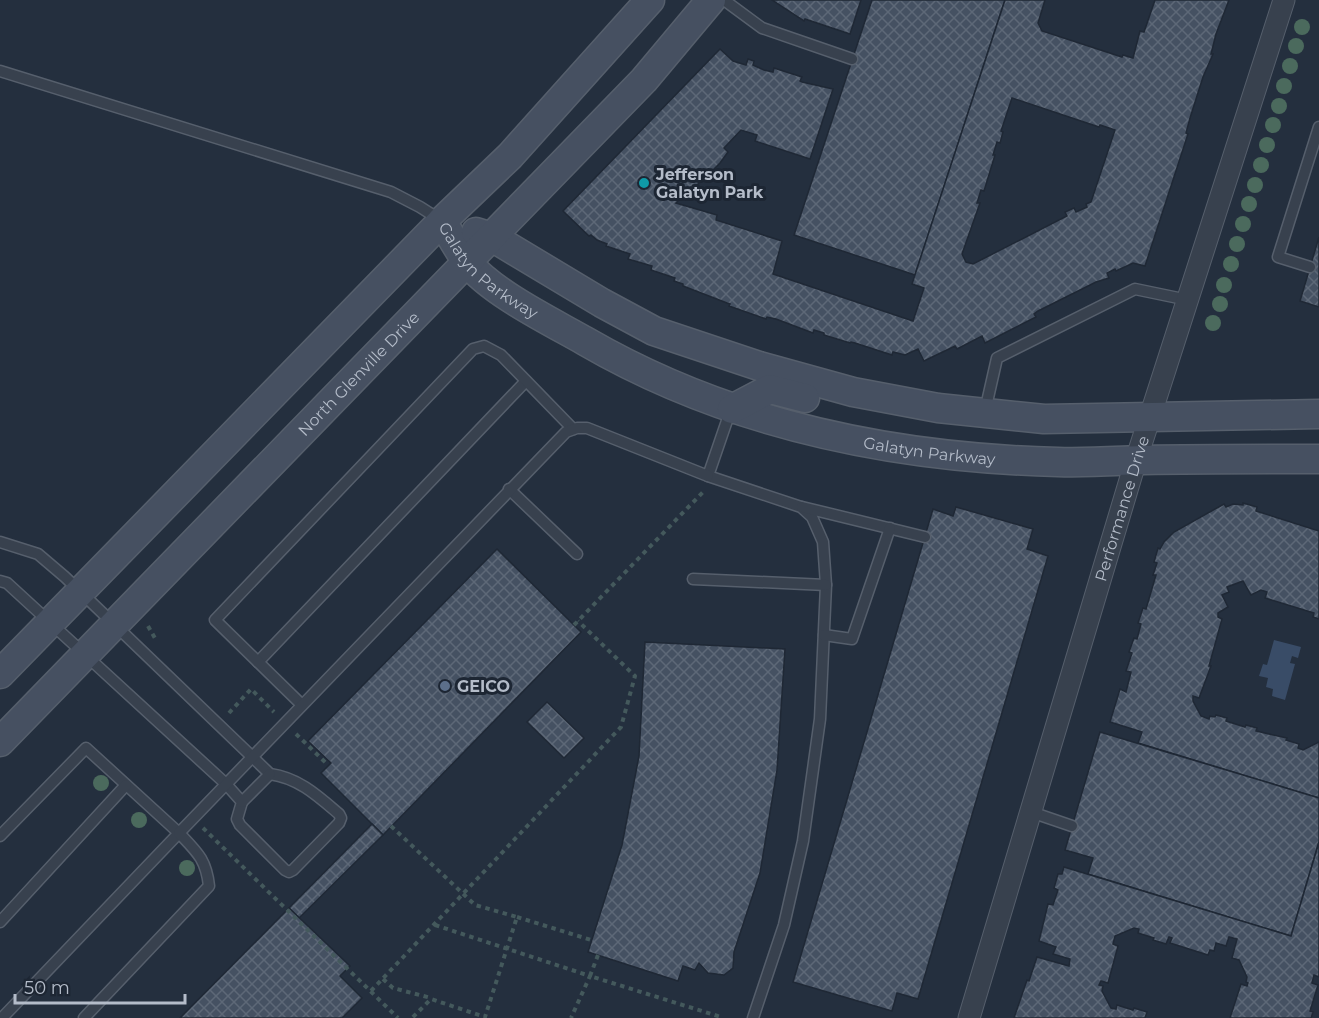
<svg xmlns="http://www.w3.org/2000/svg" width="1319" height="1018" font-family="Montserrat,sans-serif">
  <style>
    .water { fill: #394c67 }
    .building { fill: url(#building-cross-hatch); stroke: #1f2835; stroke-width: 1.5; fill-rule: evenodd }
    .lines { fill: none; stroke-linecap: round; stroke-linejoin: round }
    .lane-casing { stroke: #565f6c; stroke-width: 13 }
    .street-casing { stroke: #565f6c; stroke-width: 23 }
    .secondary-casing { stroke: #565f6c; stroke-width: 31 }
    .path { stroke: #44595c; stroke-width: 4; stroke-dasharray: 4.5 4.5; stroke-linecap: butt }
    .lane { stroke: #38414e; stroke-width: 10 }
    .street { stroke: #38414e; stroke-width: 21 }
    .secondary { stroke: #465061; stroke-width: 28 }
    .tree { fill: #4b6a5d }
    .culture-dot { fill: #0f9aa8; stroke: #1d2633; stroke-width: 2 }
    .service-dot { fill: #5c6f8a; stroke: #1d2633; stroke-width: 2 }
    .labels { text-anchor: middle; stroke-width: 6; stroke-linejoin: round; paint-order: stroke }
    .poi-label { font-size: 16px; font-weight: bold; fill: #b4bcc9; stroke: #1d2633; text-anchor: start }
    .street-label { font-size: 16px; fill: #b4bcc9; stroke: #1d2633 }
  </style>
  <defs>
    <pattern id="building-cross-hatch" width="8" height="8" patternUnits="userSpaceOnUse" patternTransform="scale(1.5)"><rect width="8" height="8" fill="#455162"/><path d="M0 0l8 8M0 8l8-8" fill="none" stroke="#5d6877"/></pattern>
  </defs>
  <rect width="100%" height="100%" fill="#242f3e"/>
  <path class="water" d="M1274,640L1301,647L1298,658L1292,656L1290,663L1295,664L1285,700L1272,696L1273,689L1266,687L1268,678L1259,676L1263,664L1267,665Z"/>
  <g class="building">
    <path d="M772,0H861L850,34L805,19L804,21Z"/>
    <path d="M872,0H1005L915,275L794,235Z"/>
    <path d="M1005,0H1045L1038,23L1042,31L1122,57L1123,55L1133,58L1140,31L1144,32L1155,0H1229L1216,34L1211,54H1213L1203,77L1190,118L1186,133L1188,134L1145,266L1133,263L1116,271L1115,269L1107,273L1109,278L1096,282L1038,311L1034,314L1036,317L985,343L982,336L957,349L955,346L924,361L918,349L905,355L893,352L892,355L855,343L851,342L850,343L824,335V333L814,330L813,333L776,319L767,317L766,319L729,306L730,304L727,303L683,286V284L674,281L675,278L651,270L652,266L628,259L630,254L606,246L607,244L597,240L591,235L589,236L563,211L720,49L733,61L746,65L748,59L754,61L753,65L764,70L773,72L774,68L802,77L800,81L802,82L833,89L810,159L755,141L757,135L741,130L724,148L728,152L720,163L703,180L693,188L691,187L676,203L717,215L716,220L782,241L773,274L913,321L924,288L912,284ZM1012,98L1099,127L1100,125L1115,130L1091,202L1086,204L1087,207L1076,212L1074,208L1065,212L1067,216L973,264L966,262L962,254L980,203H977L981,190L984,191L995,155H993L997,142L1000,143L1003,132L1001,131Z"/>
    <path d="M1319,237V307L1300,301Z"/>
    <path d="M1243,503L1257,507L1256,511L1319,531V619L1313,617L1314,613L1265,598L1267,592L1261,590L1251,595L1243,581L1227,587L1229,592L1222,595L1228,607L1218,613V617L1222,619L1209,666H1211L1199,698L1193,696V701L1201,716L1209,719L1210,716L1215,717L1216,715L1227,718L1226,721L1245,727L1246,725L1257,728L1256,731L1287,738L1286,740L1299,744L1298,748L1303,750L1319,742V798L1138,743L1142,732L1110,722L1120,689L1126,692L1131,672L1126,671L1132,653L1129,652L1134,638L1137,639L1141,624L1138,623L1143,608L1146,609L1156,575H1153L1157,563L1154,562L1158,548L1160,549L1164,542L1174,532L1224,504L1226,507L1233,504L1243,505Z"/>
    <path d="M956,507L1033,529L1027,549L1048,556L918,999L897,993L892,1011L793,982L933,509L953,516Z"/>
    <path d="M497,549L581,632L383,835L321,773L331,763L308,741Z"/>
    <path d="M645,642L785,649L777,770L760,873L734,952L733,968L724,975L708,973L699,963L695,970L683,966L678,981L588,952L622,845L639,756Z"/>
    <path d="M547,702L584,738L564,758L527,722Z"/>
    <path d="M1100,732L1319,798V842L1291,936L1088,874L1093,858L1065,850Z"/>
    <path d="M372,824L383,835L299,918L289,908Z"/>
    <path d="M1319,842V977L1314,975L1312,983L1318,985L1310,1011L1313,1012L1311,1018H1230L1241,984L1247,986L1248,983L1246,982L1247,977L1239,960L1232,958L1237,939L1229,937L1226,946L1216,943L1214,951L1210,950L1208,955L1170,943L1172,938L1169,937L1166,944L1153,940L1154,938L1138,933L1139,929L1134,928L1115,936L1113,944L1118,946L1108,983L1101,981L1099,985L1103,986L1102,991L1111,1008L1116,1009L1117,1005L1133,1010L1134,1008L1147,1012L1145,1018H1014L1027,980L1029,981L1037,957L1069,966L1070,959L1053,954L1056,947L1039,941L1048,904L1053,905L1058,890L1054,888L1058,874H1062L1064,867L1291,936Z"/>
    <path d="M289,908L350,966L340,976L362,998L342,1018H180Z"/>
  </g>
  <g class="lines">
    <defs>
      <g id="lane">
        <path d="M724,0L762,28L852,59"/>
        <path d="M0,71L391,192L420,207L442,221"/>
        <path d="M1310,267L1278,257L1319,127"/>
        <path d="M731,409L708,476L801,507L812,517L823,542L826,585L820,719L803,841L784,925L753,1018"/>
        <path d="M985,411L997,358L1135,289L1188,300"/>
        <path d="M509,489L577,554"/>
        <path d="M802,507L925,537"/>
        <path d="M0,542L38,554L65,577L270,774C299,778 318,796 339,814L341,818L339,823L293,870L289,872L285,870L240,825L237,819L242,802L226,784L7,583L0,581"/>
        <path d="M693,579L826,585"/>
        <path d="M824,635L852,639L890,528"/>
        <path d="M258,662L526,381"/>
        <path d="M302,705L215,620L473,349L484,346L501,355L573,429"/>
        <path d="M242,802L270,774"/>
        <path d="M1031,812L1072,826"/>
        <path d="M0,836L86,748L179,833L2,1018"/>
        <path d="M0,922L126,785"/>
        <path d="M84,1018L209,886C206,859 197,852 179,833L566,432L577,428H587L708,476"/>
      </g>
      <g id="street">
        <path id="s1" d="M969,1018L1136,460L1284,0"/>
      </g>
      <g id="secondary">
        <path id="s2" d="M442,221C450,235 458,249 467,262C492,293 550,321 585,341C728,424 894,458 1058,462C1086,463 1115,461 1143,460C1202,459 1260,459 1319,459"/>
        <path d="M476,232L492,237L602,303L654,331L759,366L853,392L938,408L1044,419L1319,414"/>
        <path d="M732,409L770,389L805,398"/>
        <path d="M0,674L442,221L510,156L650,0"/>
        <path id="s3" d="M0,742L644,80L711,0"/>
      </g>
    </defs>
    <use href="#lane" class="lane-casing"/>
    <use href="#street" class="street-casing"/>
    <use href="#secondary" class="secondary-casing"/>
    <g class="path">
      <path d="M574,625L703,492"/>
      <path d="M148,626L156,640"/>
      <path d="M229,713L251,689L274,712"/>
      <path d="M296,734L328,765"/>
      <path d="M391,826L475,905L517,917L485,1017L431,999L412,1018"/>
      <path d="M203,828L398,1018"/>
      <path d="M517,917L591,940"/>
      <path d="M435,925L590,976L571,1018"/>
      <path d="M598,955L590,976L721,1017"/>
      <path d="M383,979L393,988L431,998"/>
      <path d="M371,991L621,727L635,676L578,621"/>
    </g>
    <use href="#lane" class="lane"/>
    <use href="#street" class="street"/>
    <use href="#secondary" class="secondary"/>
  </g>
  <g class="tree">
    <circle cx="1302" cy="27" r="8"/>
    <circle cx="1296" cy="46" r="8"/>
    <circle cx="1290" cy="66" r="8"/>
    <circle cx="1284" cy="86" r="8"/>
    <circle cx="1279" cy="106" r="8"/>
    <circle cx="1273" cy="125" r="8"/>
    <circle cx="1267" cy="145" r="8"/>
    <circle cx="1261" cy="165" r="8"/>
    <circle cx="1255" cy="185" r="8"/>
    <circle cx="1249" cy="204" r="8"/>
    <circle cx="1243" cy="224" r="8"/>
    <circle cx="1237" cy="244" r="8"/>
    <circle cx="1231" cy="264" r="8"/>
    <circle cx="1224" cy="285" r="8"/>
    <circle cx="1220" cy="304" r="8"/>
    <circle cx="1213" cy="323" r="8"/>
    <circle cx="101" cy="783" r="8"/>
    <circle cx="139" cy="820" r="8"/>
    <circle cx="187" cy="868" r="8"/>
  </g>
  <circle class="culture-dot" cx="644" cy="183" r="6"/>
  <circle class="service-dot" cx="445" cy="686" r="6"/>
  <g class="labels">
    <g class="poi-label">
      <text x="656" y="180">Jefferson<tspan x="656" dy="18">Galatyn Park</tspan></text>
      <text x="457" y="692">GEICO</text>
    </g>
    <g class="street-label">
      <text dy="6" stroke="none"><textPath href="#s2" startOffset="69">Galatyn Parkway</textPath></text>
      <text dy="6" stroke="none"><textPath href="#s3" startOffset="514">North Glenville Drive</textPath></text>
      <text dy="6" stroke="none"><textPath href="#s2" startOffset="555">Galatyn Parkway</textPath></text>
      <text dy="6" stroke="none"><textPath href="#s1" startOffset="532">Performance Drive</textPath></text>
    </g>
  </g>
  <path d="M15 994v9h170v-9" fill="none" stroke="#b4bcc9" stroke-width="3"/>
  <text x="24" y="994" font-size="18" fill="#b4bcc9" stroke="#1d2633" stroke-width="4.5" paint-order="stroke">50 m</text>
</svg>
